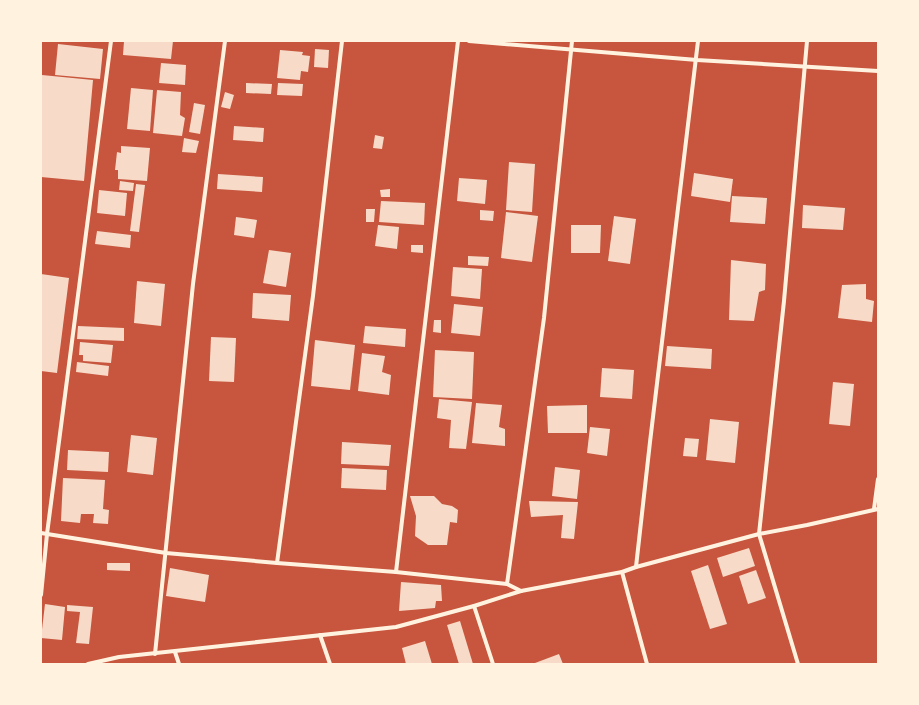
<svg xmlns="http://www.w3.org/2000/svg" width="919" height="705" font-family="Karla,sans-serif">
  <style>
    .building { fill: #f7dbc8 }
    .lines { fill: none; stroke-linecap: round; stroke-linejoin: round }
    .minor { stroke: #fff3e0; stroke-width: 4 }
  </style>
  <rect width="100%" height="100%" fill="#c8553d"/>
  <g class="building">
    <path d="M124,41H173L171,59L123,55Z"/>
    <path d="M58,44L103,49L100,79L55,75Z"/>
    <path d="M315,49L329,50L328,68L314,67Z"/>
    <path d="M280,50L303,52L302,55L310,56L308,72L301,71L300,80L277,78Z"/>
    <path d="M161,63L186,65L185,85L159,83Z"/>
    <path d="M42,75L93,80L84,181L41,177V88Z"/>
    <path d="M246,83L272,84L271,94L246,93Z"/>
    <path d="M278,83L303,84L302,96L277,95Z"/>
    <path d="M131,88L153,90L150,131L127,129Z"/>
    <path d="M157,90L181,92L180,115L185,118L182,136L153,133Z"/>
    <path d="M225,92L234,95L230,109L221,107Z"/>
    <path d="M194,103L205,105L200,134L189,132Z"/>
    <path d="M234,126L264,128L263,142L233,140Z"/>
    <path d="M375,135L384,137L382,149L373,148Z"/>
    <path d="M184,138L199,141L196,153L182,152Z"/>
    <path d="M121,146L150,148L147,181L118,179V170H115L117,152L121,153Z"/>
    <path d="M509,162L535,164L532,212L506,210Z"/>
    <path d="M694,173L733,179L730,202L691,196Z"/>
    <path d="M218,174L263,177L262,192L217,189Z"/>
    <path d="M459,178L487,180L485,204L457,201Z"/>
    <path d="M120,181L134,183L133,191L119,190Z"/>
    <path d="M136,184L145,185L139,232L130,231Z"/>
    <path d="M390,189V197H381L380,190Z"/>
    <path d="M99,190L127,193L125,216L97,213Z"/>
    <path d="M732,196L767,198L765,224L730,222Z"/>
    <path d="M381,201L425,203L424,225L379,222Z"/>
    <path d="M803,205L845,208L843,230L802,228Z"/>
    <path d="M366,209H375L374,222H366Z"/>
    <path d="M480,210L494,211L493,221L480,220Z"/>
    <path d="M506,212L538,216L532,262L501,258Z"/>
    <path d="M614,216L636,219L630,264L608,261Z"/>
    <path d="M236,217L257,220L254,238L234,235Z"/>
    <path d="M378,225L399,227L397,249L375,246Z"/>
    <path d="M571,225H601L600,253H571Z"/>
    <path d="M97,231L131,235L130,248L95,244Z"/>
    <path d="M411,245H423V253L411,252Z"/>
    <path d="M269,250L291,253L286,287L263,283Z"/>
    <path d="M468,256L489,257L488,266L468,265Z"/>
    <path d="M731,260L766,264L765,290L759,292L754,321L729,320Z"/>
    <path d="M453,267L482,269L480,299L451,296Z"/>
    <path d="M41,274L69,278L57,373L41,371Z"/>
    <path d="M137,281L165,284L161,326L134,323Z"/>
    <path d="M866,284V299L874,301L872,322L838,318L842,285Z"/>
    <path d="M253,293L291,295L289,321L252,318Z"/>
    <path d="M454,304L483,307L480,336L451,333Z"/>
    <path d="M434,320H441V333L433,332Z"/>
    <path d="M78,326L124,328V341L77,339Z"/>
    <path d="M365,326L406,329L405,347L363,343Z"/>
    <path d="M211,337L236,338L234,382L209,381Z"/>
    <path d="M315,340L355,345L350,390L311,386Z"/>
    <path d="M80,342L113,345L111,363L83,361V355H79Z"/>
    <path d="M667,346L712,349L711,369L665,366Z"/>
    <path d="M435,350L474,352L472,399L433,397Z"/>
    <path d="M362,353L385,356L382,372L391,375L389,395L358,391Z"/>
    <path d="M77,362L109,366L108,376L76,372Z"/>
    <path d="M602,368L634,370L632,399L600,397Z"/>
    <path d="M833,382L854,384L850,426L829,424Z"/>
    <path d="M439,399L472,402L466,449L449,448L451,420L437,418Z"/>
    <path d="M476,403L502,405L499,427L505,429V446L472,443Z"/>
    <path d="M587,405V433H548L547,406Z"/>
    <path d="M710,419L739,422L735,463L706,460Z"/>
    <path d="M590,427L610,429L607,456L587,453Z"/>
    <path d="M131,435L157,438L153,475L127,472Z"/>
    <path d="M685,438L699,439L697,457L683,456Z"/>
    <path d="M342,442L391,445L389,466L341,464Z"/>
    <path d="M68,450L109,452L108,472L67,470Z"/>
    <path d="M555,467L580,470L577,499L552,496Z"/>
    <path d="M342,468L387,470L386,490L341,488Z"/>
    <path d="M63,478L105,480L103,509L109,510L108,524L93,523L94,514H81L80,523L61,521Z"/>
    <path d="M410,496H434L442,504L452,506L458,510L457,523L450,522L447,545H428L415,536L416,516Z"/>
    <path d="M529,501L578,502L574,539L561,538L563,515L531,517Z"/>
    <path d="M749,548L755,566L723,577L717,558Z"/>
    <path d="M107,563H130V571L107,570Z"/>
    <path d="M708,565L727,624L710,629L691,571Z"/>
    <path d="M170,568L209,575L205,602L166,596Z"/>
    <path d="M756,570L766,598L748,604L739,576Z"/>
    <path d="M401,582L441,585L442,601H436L435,608L399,611Z"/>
    <path d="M45,604L65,607L62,640L41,638Z"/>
    <path d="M67,605L93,607L89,644L76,643L80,612L67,611Z"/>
    <path d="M460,621L473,664H459L447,625Z"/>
    <path d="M425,641L432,664H406L402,648Z"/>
    <path d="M559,654L563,664H535V663Z"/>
  </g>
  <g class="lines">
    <g class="minor">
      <path d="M469,41L697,60L878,71"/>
      <path d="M874,509L878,479"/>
      <path d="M41,533L166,553L277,563L396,572L507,584"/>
      <path d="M277,563L313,296L342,41"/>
      <path d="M636,567L650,442L698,41"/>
      <path d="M396,572L458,41"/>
      <path d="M622,572L647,664"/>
      <path d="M521,591L507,584L544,318L572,41"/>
      <path d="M41,595L47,534L111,41"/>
      <path d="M474,606L493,664"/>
      <path d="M320,635L330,664"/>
      <path d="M175,652L179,664"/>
      <path d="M155,654L193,284L225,41"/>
      <path d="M88,664L119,657L396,627L474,606L521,591L622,572L636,567L759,534L807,525L878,509"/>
      <path d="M798,664L759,534L784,301L807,41"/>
    </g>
  </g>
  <rect width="919" height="705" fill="none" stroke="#fff3e0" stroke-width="84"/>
</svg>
